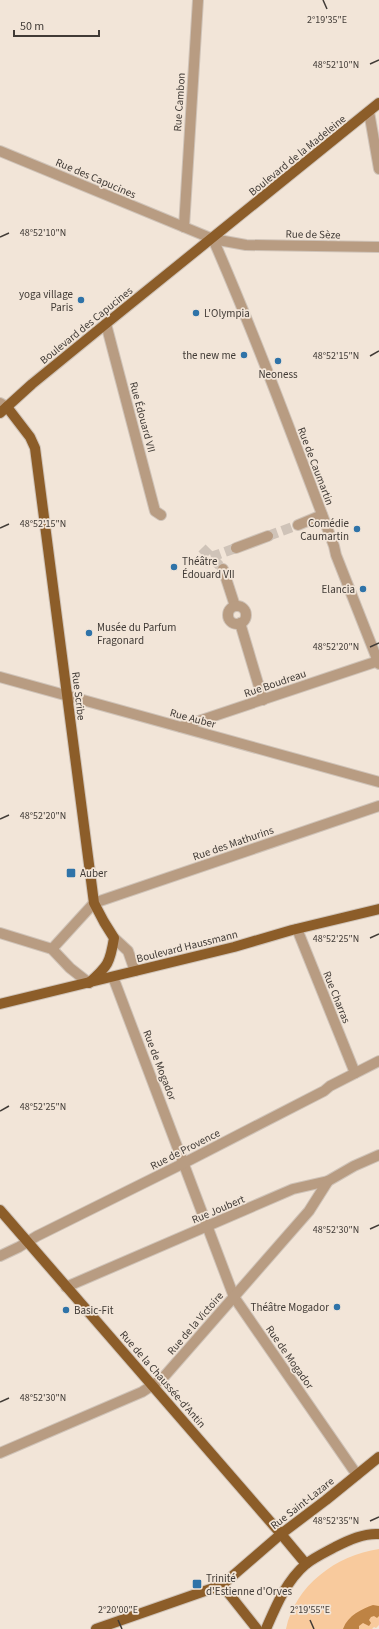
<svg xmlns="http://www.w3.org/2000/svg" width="379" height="1629" font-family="'Source Sans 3',sans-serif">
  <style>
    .green { fill: #f8ca9d }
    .water { fill: #be8344 }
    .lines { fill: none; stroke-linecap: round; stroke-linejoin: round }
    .minor-tunnel { stroke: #cfc3b8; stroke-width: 10; stroke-dasharray: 10 5; stroke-linecap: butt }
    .minor-casing { stroke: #cfc3b8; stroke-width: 12 }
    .major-casing { stroke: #cfc3b8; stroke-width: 12 }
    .minor { stroke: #b89c82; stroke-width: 10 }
    .major { stroke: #8c5d29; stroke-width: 10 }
    .ticks { fill: none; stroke: #413b36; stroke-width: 1.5 }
    .poi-dot { fill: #2f73a8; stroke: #f2e5d8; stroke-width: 1.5 }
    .labels { text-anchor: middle; stroke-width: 3.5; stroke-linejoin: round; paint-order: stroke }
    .street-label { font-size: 11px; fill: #413b36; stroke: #f2e5d8 }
    .poi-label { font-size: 11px; fill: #413b36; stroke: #f2e5d8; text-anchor: start }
    .ticks-label { font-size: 10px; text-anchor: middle; fill: #413b36; stroke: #f2e5d8; stroke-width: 3.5; stroke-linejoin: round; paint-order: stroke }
  </style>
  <rect width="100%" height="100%" fill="#f2e5d8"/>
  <path class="green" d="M379,1549V1625L376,1628L374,1627L372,1629H286C295,1586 336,1555 379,1549Z"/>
  <path class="water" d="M373,1605L379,1606V1616L377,1618L374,1616L371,1617L369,1620L371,1623L369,1626L363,1623L359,1626V1629H343C348,1615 362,1609 373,1605Z"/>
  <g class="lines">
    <g class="minor-tunnel">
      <path d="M268,536L298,525"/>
      <path d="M202,548L222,568"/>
      <path d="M211,557L236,548"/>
    </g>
    <defs>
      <g id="minor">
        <path d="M369,112L379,169"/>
        <path d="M0,151L213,239L246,245L379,247"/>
        <path d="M184,227L198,0"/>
        <path d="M213,239C257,340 295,443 334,546L336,555L379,664"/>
        <path d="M106,324L155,511L161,515"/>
        <path d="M0,403L7,407"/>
        <path d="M298,525L322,515"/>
        <path d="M236,548L268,536"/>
        <path d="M223,569L235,606"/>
        <circle cx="237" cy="615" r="9"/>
        <path d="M240,623L263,700"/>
        <path d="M0,677L379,782"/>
        <path d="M181,727L378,661"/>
        <path d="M297,929L355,1073"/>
        <path d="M0,933L52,949L70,968L89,983"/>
        <path d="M114,938L128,951L135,971"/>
        <path d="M52,949L94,903L379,806"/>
        <path d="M113,977L234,1297L357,1475"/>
        <path d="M0,1256L19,1247L37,1236L184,1163L324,1091L330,1086L379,1061"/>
        <path d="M66,1287L293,1189L328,1181L354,1166L379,1155"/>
        <path d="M0,1453L142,1392L162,1379L309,1211L328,1181"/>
      </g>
      <g id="major">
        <path d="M7,407L30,437L35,448L94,903L104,922L114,938C110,963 108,966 89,983"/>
        <path d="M0,413L32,384L108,322L379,103"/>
        <path d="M0,1004L234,947L292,930L379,909"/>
        <path d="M0,1210L281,1534L306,1564"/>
        <path d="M222,1585L257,1629"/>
        <path d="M96,1629L222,1585L281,1534L326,1500L379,1457"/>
        <path d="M266,1629C276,1606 286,1581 306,1564C315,1557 326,1552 335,1547C349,1540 364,1533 379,1534"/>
      </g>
    </defs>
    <use href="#minor" class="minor-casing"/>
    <use href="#major" class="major-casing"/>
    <use href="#minor" class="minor"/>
    <use href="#major" class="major"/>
  </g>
  <path class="ticks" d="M323,0L327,9M370,64L379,60M0,237L9,233M370,356L379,351M0,528L9,524M370,647L379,643M0,819L9,815M370,938L379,934M0,1111L9,1106M370,1229L379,1225M0,1402L9,1398M370,1521L379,1517M118,1620L122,1629M310,1620L314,1629"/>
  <g class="poi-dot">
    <circle cx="81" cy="300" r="4"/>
    <circle cx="196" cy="313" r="4"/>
    <circle cx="244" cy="355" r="4"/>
    <circle cx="278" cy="361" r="4"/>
    <circle cx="357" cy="529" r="4"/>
    <circle cx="174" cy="567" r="4"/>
    <circle cx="363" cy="589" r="4"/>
    <circle cx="89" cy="633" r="4"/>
    <rect x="66" y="868" width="10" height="10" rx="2"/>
    <circle cx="337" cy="1307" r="4"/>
    <circle cx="66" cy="1310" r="4"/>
    <rect x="192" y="1579" width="10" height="10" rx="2"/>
  </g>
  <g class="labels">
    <g class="street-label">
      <text transform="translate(179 102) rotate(-86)" y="4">Rue Cambon</text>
      <text transform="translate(297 155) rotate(-39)" y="4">Boulevard de la Madeleine</text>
      <text transform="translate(96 178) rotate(23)" y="4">Rue des Capucines</text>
      <text transform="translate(313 234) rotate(1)" y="4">Rue de Sèze</text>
      <text transform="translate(86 325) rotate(-39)" y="4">Boulevard des Capucines</text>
      <text transform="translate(143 417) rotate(75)" y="4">Rue Édouard VII</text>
      <text transform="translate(316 466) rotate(69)" y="4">Rue de Caumartin</text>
      <text transform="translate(275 683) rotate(-19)" y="4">Rue Boudreau</text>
      <text transform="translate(79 696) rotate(83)" y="4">Rue Scribe</text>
      <text transform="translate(193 718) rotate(15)" y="4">Rue Auber</text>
      <text transform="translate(233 843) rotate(-19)" y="4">Rue des Mathurins</text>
      <text transform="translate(187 946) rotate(-14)" y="4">Boulevard Haussmann</text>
      <text transform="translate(337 997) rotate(68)" y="4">Rue Charras</text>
      <text transform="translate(160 1065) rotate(69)" y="4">Rue de Mogador</text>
      <text transform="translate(185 1149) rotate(-27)" y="4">Rue de Provence</text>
      <text transform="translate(218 1209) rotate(-23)" y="4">Rue Joubert</text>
      <text transform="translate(195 1323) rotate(-49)" y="4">Rue de la Victoire</text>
      <text transform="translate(290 1357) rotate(55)" y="4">Rue de Mogador</text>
      <text transform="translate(163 1379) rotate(49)" y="4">Rue de la Chaussée-d'Antin</text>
      <text transform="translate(302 1503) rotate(-38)" y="4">Rue Saint-Lazare</text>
    </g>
    <g class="poi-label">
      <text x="73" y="298" text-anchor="end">yoga village<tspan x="73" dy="13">Paris</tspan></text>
      <text x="204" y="317">L'Olympia</text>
      <text x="236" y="359" text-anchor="end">the new me</text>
      <text x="278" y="378" text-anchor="middle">Neoness</text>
      <text x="349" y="527" text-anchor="end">Comédie<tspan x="349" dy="13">Caumartin</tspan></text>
      <text x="182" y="565">Théâtre<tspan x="182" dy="13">Édouard VII</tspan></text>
      <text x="355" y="593" text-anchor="end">Elancia</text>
      <text x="97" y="631">Musée du Parfum<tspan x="97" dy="13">Fragonard</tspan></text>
      <text x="80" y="877">Auber</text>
      <text x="329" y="1311" text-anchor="end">Théâtre Mogador</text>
      <text x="74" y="1314">Basic-Fit</text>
      <text x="206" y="1582">Trinité<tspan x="206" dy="13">d'Estienne d'Orves</tspan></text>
    </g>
  </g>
  <g class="ticks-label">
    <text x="327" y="23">2°19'35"E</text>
    <text x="336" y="68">48°52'10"N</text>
    <text x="43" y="236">48°52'10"N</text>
    <text x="336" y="359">48°52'15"N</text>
    <text x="43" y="527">48°52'15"N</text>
    <text x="336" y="650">48°52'20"N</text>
    <text x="43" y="819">48°52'20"N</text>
    <text x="336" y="942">48°52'25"N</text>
    <text x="43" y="1110">48°52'25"N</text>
    <text x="336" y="1233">48°52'30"N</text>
    <text x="43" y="1401">48°52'30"N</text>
    <text x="336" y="1524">48°52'35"N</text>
    <text x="118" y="1613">2°20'00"E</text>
    <text x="310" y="1613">2°19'55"E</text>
  </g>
  <path d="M14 30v6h85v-6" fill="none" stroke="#413b36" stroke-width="2"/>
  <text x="20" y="30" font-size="12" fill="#413b36" stroke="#f2e5d8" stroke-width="3" paint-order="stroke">50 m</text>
</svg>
